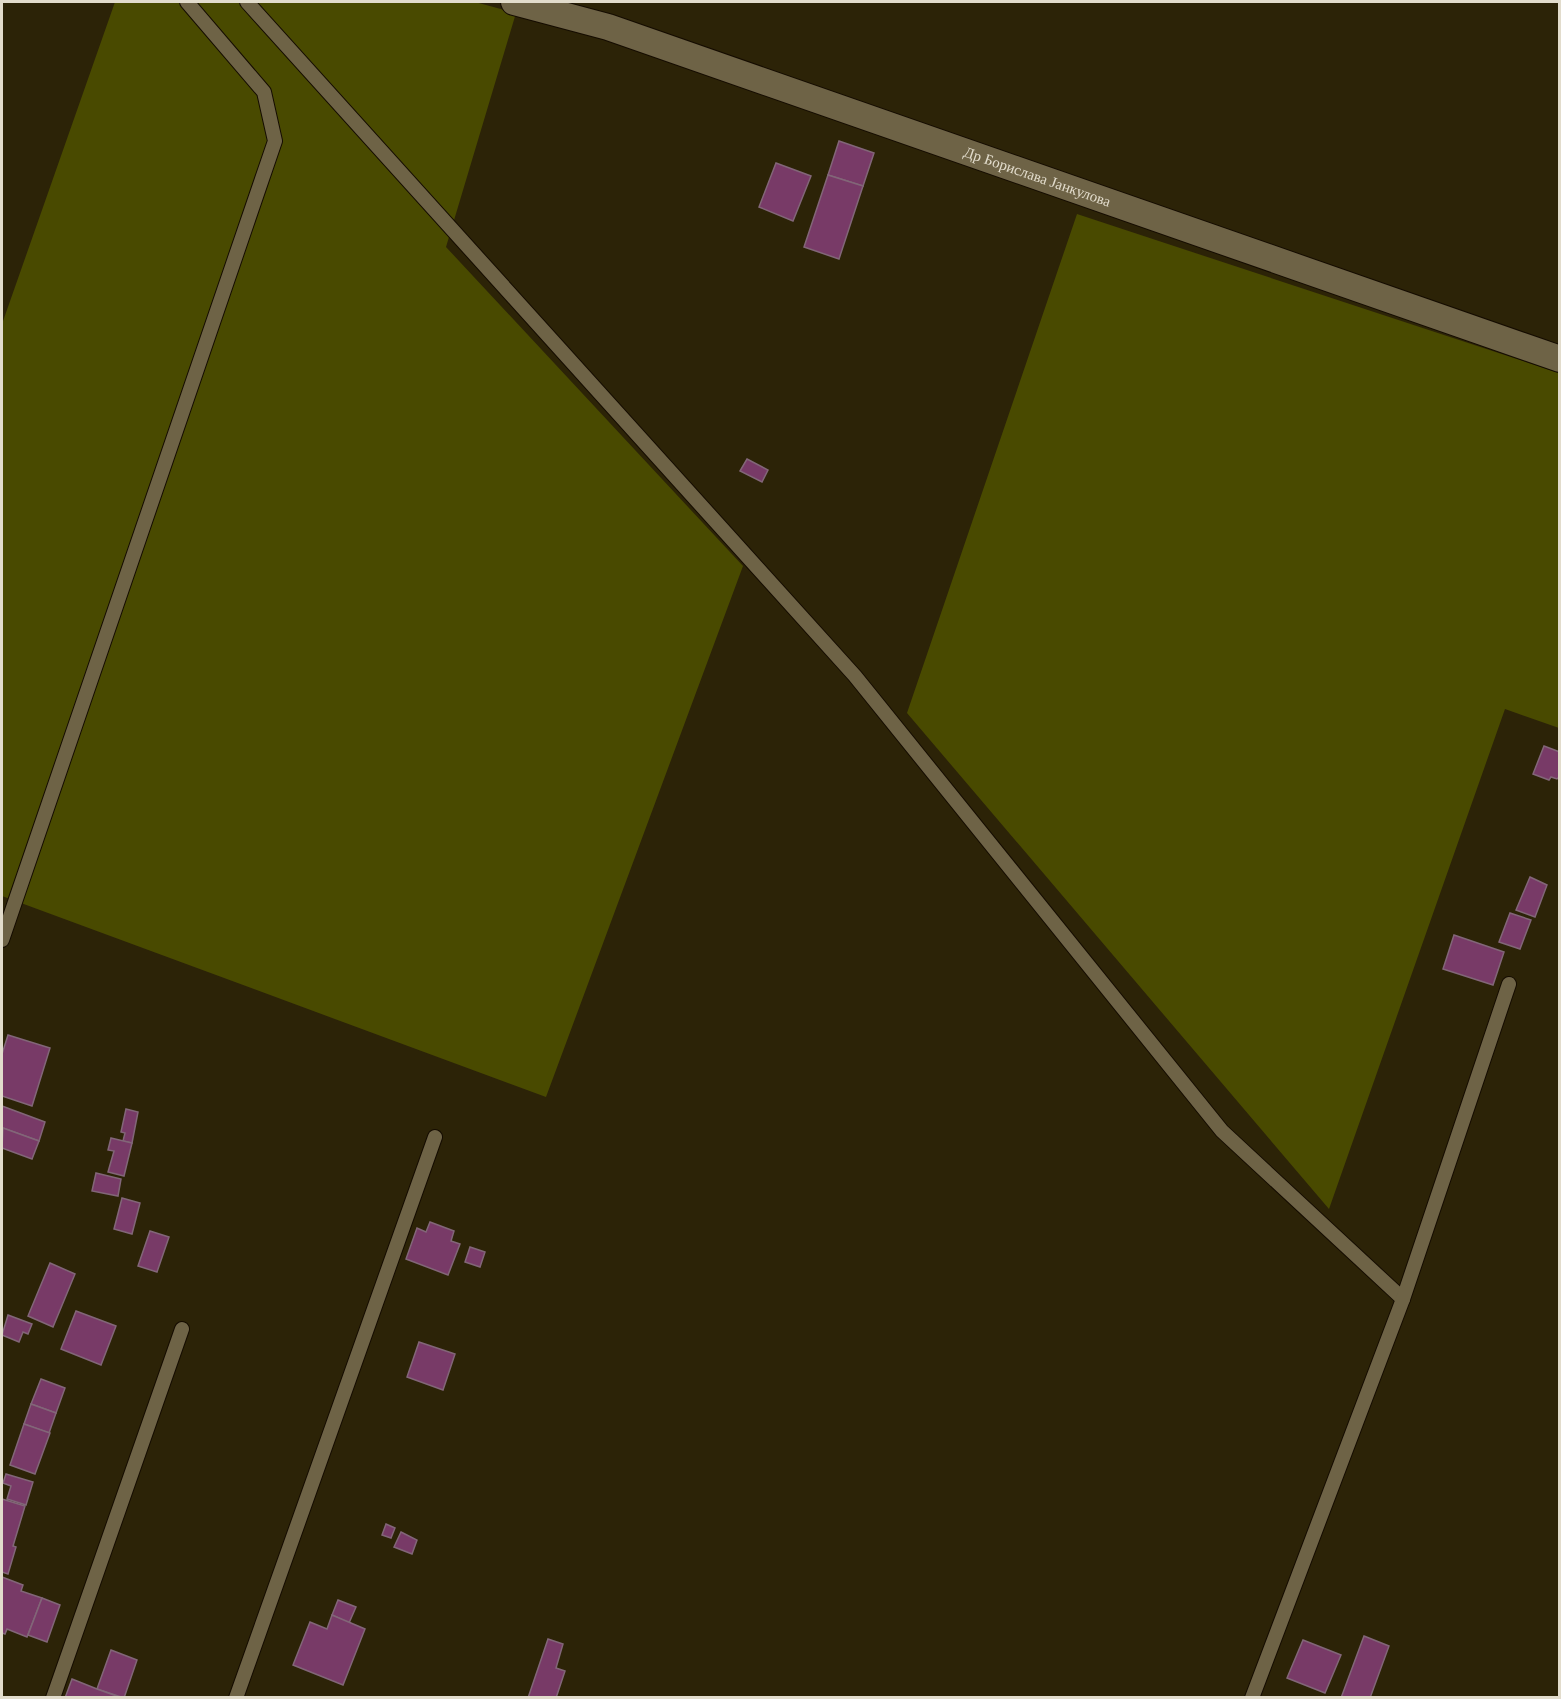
<svg xmlns="http://www.w3.org/2000/svg" width="1561" height="1699" font-family="'Times New Roman',serif">
  <style>
    .green { fill: #494a00 }
    .building { fill: #783a67; stroke: #826678; stroke-width: 1.5 }
    .lines { fill: none; stroke-linecap: round; stroke-linejoin: round }
    .lane-casing { stroke: #150c00; stroke-width: 16 }
    .street-casing { stroke: #150c00; stroke-width: 28 }
    .lane { stroke: #6e6346; stroke-width: 14 }
    .street { stroke: #6e6346; stroke-width: 26 }
    .labels { text-anchor: middle; stroke-width: 4.5; stroke-linejoin: round; paint-order: stroke }
    .street-label { font-size: 15px; fill: #e2dccc; stroke: #110d03 }
  </style>
  <rect width="100%" height="100%" fill="#2c2307"/>
  <g class="green">
    <path d="M115,2H475L516,13L446,247L743,566L546,1097L2,896V324Z"/>
    <path d="M1077,214L1559,373V728L1505,709L1329,1209L907,713Z"/>
  </g>
  <g class="building">
    <path d="M839,141L874,153L863,186L828,175Z"/>
    <path d="M776,163L811,176L793,221L759,207Z"/>
    <path d="M828,175L863,186L839,259L804,247Z"/>
    <path d="M747,459L768,470L762,482L740,471Z"/>
    <path d="M1544,746L1560,752V776L1557,779L1551,777L1549,780L1533,774Z"/>
    <path d="M1530,877L1547,885L1535,917L1516,910Z"/>
    <path d="M1510,913L1531,920L1520,949L1499,942Z"/>
    <path d="M1454,935L1504,952L1493,985L1443,969Z"/>
    <path d="M8,1035L50,1048L32,1106L2,1096V1054Z"/>
    <path d="M2,1106L45,1122L39,1141L3,1128L2,1132Z"/>
    <path d="M126,1109L138,1112L132,1143L123,1141L125,1133L121,1132Z"/>
    <path d="M3,1128L39,1141L32,1159L2,1148Z"/>
    <path d="M111,1138L132,1143L124,1176L108,1172L114,1151L108,1150Z"/>
    <path d="M96,1173L121,1179L118,1196L92,1191Z"/>
    <path d="M122,1198L140,1203L132,1234L114,1229Z"/>
    <path d="M430,1222L454,1231L451,1241L460,1244L448,1275L406,1259L417,1228L426,1232Z"/>
    <path d="M150,1231L169,1237L157,1272L138,1266Z"/>
    <path d="M470,1247L485,1252L480,1267L465,1262Z"/>
    <path d="M50,1263L75,1274L53,1327L28,1316Z"/>
    <path d="M76,1311L116,1326L101,1365L61,1349Z"/>
    <path d="M8,1315L32,1324L28,1334L23,1332L19,1342L2,1335Z"/>
    <path d="M419,1342L455,1354L443,1390L407,1377Z"/>
    <path d="M41,1379L65,1388L56,1413L31,1404Z"/>
    <path d="M31,1404L56,1413L49,1433L24,1424Z"/>
    <path d="M24,1424L50,1433L35,1474L10,1465Z"/>
    <path d="M6,1474L33,1482L26,1505L7,1499L11,1486L3,1483Z"/>
    <path d="M2,1499L25,1506L13,1546L16,1547L8,1574L2,1572Z"/>
    <path d="M386,1524L395,1528L391,1538L382,1535Z"/>
    <path d="M401,1532L417,1540L412,1554L394,1547Z"/>
    <path d="M2,1577L23,1585L21,1591L42,1598L27,1637L7,1629L5,1634L2,1633Z"/>
    <path d="M42,1598L60,1605L47,1642L28,1635Z"/>
    <path d="M338,1600L356,1607L349,1623L332,1615Z"/>
    <path d="M332,1615L365,1629L343,1685L293,1665L310,1622L327,1629Z"/>
    <path d="M1364,1636L1389,1646L1370,1698H1341Z"/>
    <path d="M548,1639L563,1644L556,1668L565,1671L556,1698H528Z"/>
    <path d="M1303,1640L1341,1655L1325,1693L1287,1678Z"/>
    <path d="M111,1650L137,1660L124,1698L97,1689Z"/>
    <path d="M72,1679L97,1689L122,1698H65Z"/>
  </g>
  <g class="lines">
    <defs>
      <g id="lane">
        <path d="M247,2L855,676L1222,1131L1403,1299"/>
        <path d="M2,940L275,141L264,92L187,2"/>
        <path d="M53,1698L182,1329"/>
        <path d="M236,1698L435,1137"/>
        <path d="M1252,1698L1403,1299L1509,984"/>
      </g>
      <g id="street">
        <path id="s1" d="M514,2L608,27L1560,359"/>
      </g>
    </defs>
    <use href="#lane" class="lane-casing"/>
    <use href="#street" class="street-casing"/>
    <use href="#lane" class="lane"/>
    <use href="#street" class="street"/>
  </g>
  <g class="labels">
    <g class="street-label">
      <text dy="5" stroke="none"><textPath href="#s1" startOffset="552">Др Борислава Јанкулова</textPath></text>
    </g>
  </g>
  <rect width="1561" height="1699" fill="none" stroke="#e2dccc" stroke-width="6"/>
</svg>
